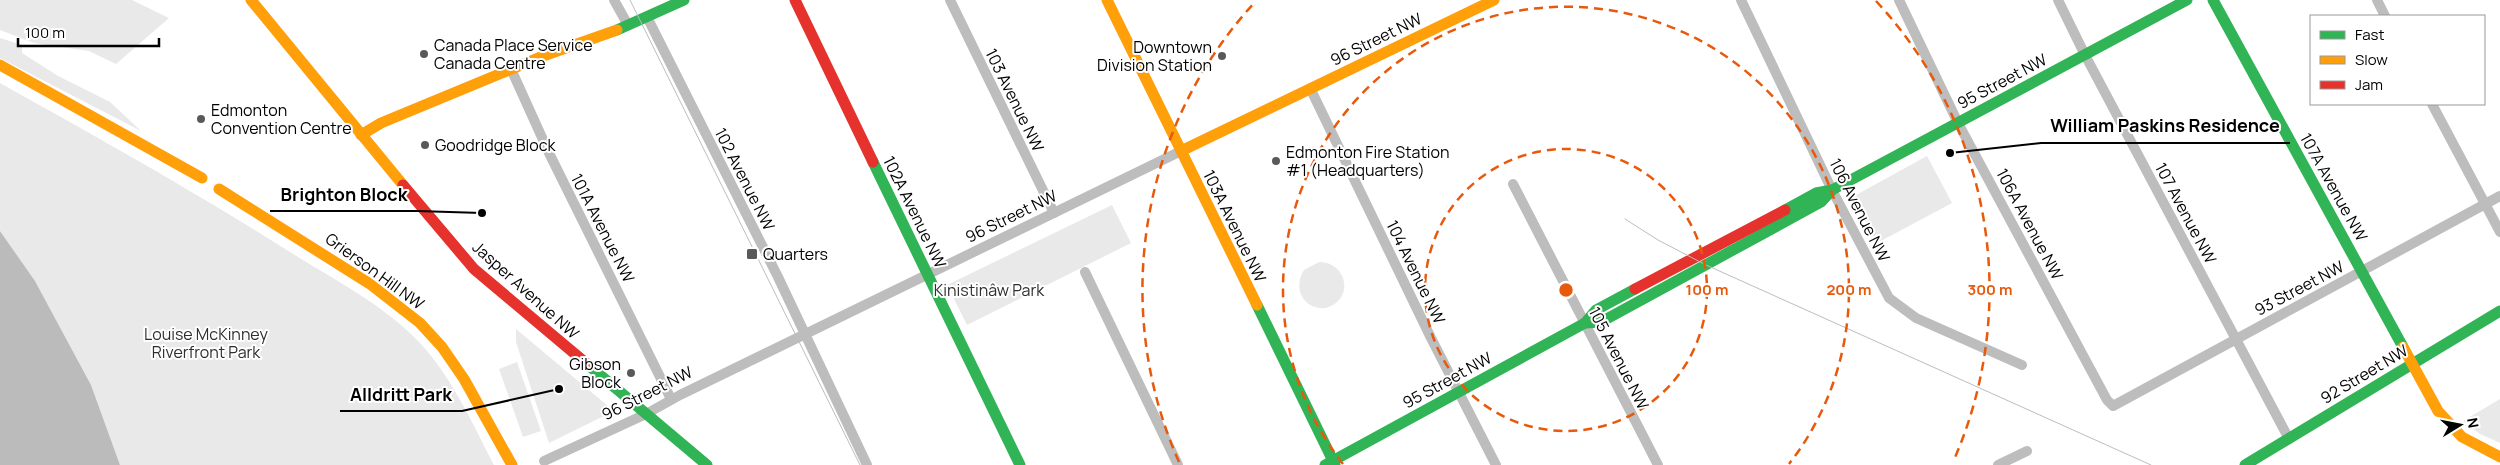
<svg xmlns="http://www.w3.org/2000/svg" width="2500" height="465" font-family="Manrope,sans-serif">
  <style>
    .green { fill: #e9e9e9 }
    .water { fill: #bbb }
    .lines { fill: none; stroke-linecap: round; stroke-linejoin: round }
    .street { stroke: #bdbdbd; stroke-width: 10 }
    .fast { stroke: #30b455; stroke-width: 11 }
    .slow { stroke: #ff9f0a; stroke-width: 11 }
    .jam { stroke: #e5322d; stroke-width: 11 }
    .tram { stroke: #bdbdbd; stroke-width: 1 }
    .ring { fill: none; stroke: #e8590c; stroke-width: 2.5; stroke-dasharray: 9 6 }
    .poi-dot { fill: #595959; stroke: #fff; stroke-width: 2 }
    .labels { text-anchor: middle; stroke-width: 4; stroke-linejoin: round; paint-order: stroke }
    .street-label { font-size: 16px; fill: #000; stroke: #fff }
    .poi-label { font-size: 16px; fill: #000; stroke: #fff; text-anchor: start }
    .park-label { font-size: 16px; fill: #2e2e2e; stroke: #fff }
    .centre { fill: #e8590c; stroke: #fff; stroke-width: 2.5 }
    .ring-label { font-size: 15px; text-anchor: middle; font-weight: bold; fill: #e8590c; stroke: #fff; stroke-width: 4; stroke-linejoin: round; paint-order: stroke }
    .leader { fill: none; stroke: #000; stroke-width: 2 }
    .callout-dot { fill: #000; stroke: #fff; stroke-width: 2 }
    .callout-label { font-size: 18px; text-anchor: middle; font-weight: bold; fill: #000; stroke: #fff; stroke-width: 4; stroke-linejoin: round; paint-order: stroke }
  </style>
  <rect width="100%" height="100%" fill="#fff"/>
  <g class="green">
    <path d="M0,0H132L169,18L116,64L89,51L34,43L0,30Z"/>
    <path d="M0,38L22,45V53L58,76L110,102L141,131L0,58Z"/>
    <path d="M0,83C99,138 195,192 290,252C331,278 377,301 412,335C449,370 471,421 494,465H120L91,385L35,281L0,231Z"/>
    <path d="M1927,156L1952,203L1877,243L1854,200L1856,195Z"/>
    <path d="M1112,205L1131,243L967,325L947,285Z"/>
    <path d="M1319,262C1347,262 1355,299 1326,308C1304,310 1292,289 1304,270Z"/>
    <path d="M516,329L614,411L549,443L516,342Z"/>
    <path d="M517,362L541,431L523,437L499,369Z"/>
    <path d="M2500,399V443L2480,434L2463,421Z"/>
  </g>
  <path class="water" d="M0,231L35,281L91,385L120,465H0Z"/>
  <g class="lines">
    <g class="street">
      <path d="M614,0L628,25"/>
      <path d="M950,0L1054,213"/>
      <path d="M1741,0L1832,190L1889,298L1916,318L2022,365"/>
      <path d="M1899,0L1958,123L2107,400L2113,406L2500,196"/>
      <path d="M2058,0L2085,55L2289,439"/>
      <path d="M2377,0L2385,16"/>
      <path d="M647,17L778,277L867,465"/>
      <path d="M511,69L549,153L671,399"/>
      <path d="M1311,90L1431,338L1496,465"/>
      <path d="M2432,104L2500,232"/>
      <path d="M1513,184L1658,465"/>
      <path d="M1085,272L1178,465"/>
      <path d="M544,461L646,414L680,395L1181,151"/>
      <path d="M1998,465L2027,451"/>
    </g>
    <g class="fast">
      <path d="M2213,0L2403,347"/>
      <path d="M617,30L684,0"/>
      <path d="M873,162L1020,465"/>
      <path d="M1785,210L1816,193L1832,190L2187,0"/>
      <path d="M1257,305L1335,465"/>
      <path d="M1585,323L1601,322L1821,202L1832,190"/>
      <path d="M587,364L707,465"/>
      <path d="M1325,465L1585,323L1596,310L1635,289"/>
      <path d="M2245,465L2500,311"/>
    </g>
    <g class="slow">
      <path d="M251,0L403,185"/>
      <path d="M1107,0L1257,305"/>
      <path d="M0,65L202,178"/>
      <path d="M361,135L381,123L543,56L617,30"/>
      <path d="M1181,151L1494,0"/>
      <path d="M219,189L370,284L420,323L442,347L464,379L512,465"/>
      <path d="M2403,347L2438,411L2462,437L2500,457"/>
    </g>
    <g class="jam">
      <path d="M795,0L873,162"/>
      <path d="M403,185L474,269L587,364"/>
      <path d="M1635,289L1785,210"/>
    </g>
    <g class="tram">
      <path d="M630,0L860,465"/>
      <path d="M1625,219L1658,240L1706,265L2151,465"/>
    </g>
  </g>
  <g class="ring">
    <circle cx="1566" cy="290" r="141"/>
    <path d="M1343 464A283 283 0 1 1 1789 464"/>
    <path d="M1179 462A424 424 0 0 1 1256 1M1876 1A424 424 0 0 1 1953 462"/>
  </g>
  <g class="poi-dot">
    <circle cx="424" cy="54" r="5"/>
    <circle cx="1222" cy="56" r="5"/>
    <circle cx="201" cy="119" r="5"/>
    <circle cx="425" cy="145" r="5"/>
    <circle cx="1276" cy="161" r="5"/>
    <rect x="746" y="248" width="12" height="12" rx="2.5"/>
    <circle cx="631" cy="373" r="5"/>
  </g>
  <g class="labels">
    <g class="street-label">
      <text transform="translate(1376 39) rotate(-26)" y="6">96 Street NW</text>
      <text transform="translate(2002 81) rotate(-28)" y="6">95 Street NW</text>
      <text transform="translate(1015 100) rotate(64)" y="6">103 Avenue NW</text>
      <text transform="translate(745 179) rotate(63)" y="6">102 Avenue NW</text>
      <text transform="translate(2334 187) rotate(61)" y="6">107A Avenue NW</text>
      <text transform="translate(1860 210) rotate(63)" y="6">106 Avenue NW</text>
      <text transform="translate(915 212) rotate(64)" y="6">102A Avenue NW</text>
      <text transform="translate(2186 213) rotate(62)" y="6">107 Avenue NW</text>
      <text transform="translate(1011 216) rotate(-26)" y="6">96 Street NW</text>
      <text transform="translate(2030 224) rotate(62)" y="6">106A Avenue NW</text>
      <text transform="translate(1235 226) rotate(64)" y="6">103A Avenue NW</text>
      <text transform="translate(603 228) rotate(63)" y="6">101A Avenue NW</text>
      <text transform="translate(375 271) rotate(36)" y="6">Grierson Hill NW</text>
      <text transform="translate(1416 272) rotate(64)" y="6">104 Avenue NW</text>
      <text transform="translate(2299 288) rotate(-28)" y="6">93 Street NW</text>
      <text transform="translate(526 290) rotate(42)" y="6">Jasper Avenue NW</text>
      <text transform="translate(1619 358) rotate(63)" y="6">105 Avenue NW</text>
      <text transform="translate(2364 374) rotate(-31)" y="6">92 Street NW</text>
      <text transform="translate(1447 380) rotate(-29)" y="6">95 Street NW</text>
      <text transform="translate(647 393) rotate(-27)" y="6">96 Street NW</text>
    </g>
    <g class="poi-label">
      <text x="434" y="51">Canada Place Service<tspan x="434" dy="18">Canada Centre</tspan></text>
      <text x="1212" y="53" text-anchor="end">Downtown<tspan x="1212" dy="18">Division Station</tspan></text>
      <text x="211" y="116">Edmonton<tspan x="211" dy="18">Convention Centre</tspan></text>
      <text x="435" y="151">Goodridge Block</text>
      <text x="1286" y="158">Edmonton Fire Station<tspan x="1286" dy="18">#1 (Headquarters)</tspan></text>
      <text x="763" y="260">Quarters</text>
      <text x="621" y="370" text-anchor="end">Gibson<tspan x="621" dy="18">Block</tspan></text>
    </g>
    <g class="park-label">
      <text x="989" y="296">Kinistinâw Park</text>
      <text x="206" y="340">Louise McKinney<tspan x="206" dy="18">Riverfront Park</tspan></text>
    </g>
  </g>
  <circle cx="1566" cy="290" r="8" class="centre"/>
  <g class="ring-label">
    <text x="1707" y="295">100 m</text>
    <text x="1849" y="295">200 m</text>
    <text x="1990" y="295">300 m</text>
  </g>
  <path class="leader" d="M1950 153L2041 143H2290M482 213L417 211H270M559 389L462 411H340"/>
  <g class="callout-dot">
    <circle cx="1950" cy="153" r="5"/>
    <circle cx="482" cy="213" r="5"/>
    <circle cx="559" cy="389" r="5"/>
  </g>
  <g class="callout-label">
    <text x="2165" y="132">William Paskins Residence</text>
    <text x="344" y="201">Brighton Block</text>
    <text x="401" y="401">Alldritt Park</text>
  </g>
  <rect x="2310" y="15" width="175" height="90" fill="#ffffff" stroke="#999999"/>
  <rect x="2320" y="31" width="25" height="8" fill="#30b455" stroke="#999999"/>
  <text x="2355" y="40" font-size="15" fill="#000000">Fast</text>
  <rect x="2320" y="56" width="25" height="8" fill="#ff9f0a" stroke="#999999"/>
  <text x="2355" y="65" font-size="15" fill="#000000">Slow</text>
  <rect x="2320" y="81" width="25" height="8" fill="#e5322d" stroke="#999999"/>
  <text x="2355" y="90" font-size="15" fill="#000000">Jam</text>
  <g transform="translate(2460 425) rotate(80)" stroke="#ffffff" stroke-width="4" paint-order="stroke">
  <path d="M0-4L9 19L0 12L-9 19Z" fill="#000000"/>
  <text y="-8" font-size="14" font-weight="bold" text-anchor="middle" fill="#000000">N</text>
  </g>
  <path d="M18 38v8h141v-8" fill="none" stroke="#000000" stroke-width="2.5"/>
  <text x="25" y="38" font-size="15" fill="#000000" stroke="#ffffff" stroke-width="4" paint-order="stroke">100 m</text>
</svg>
